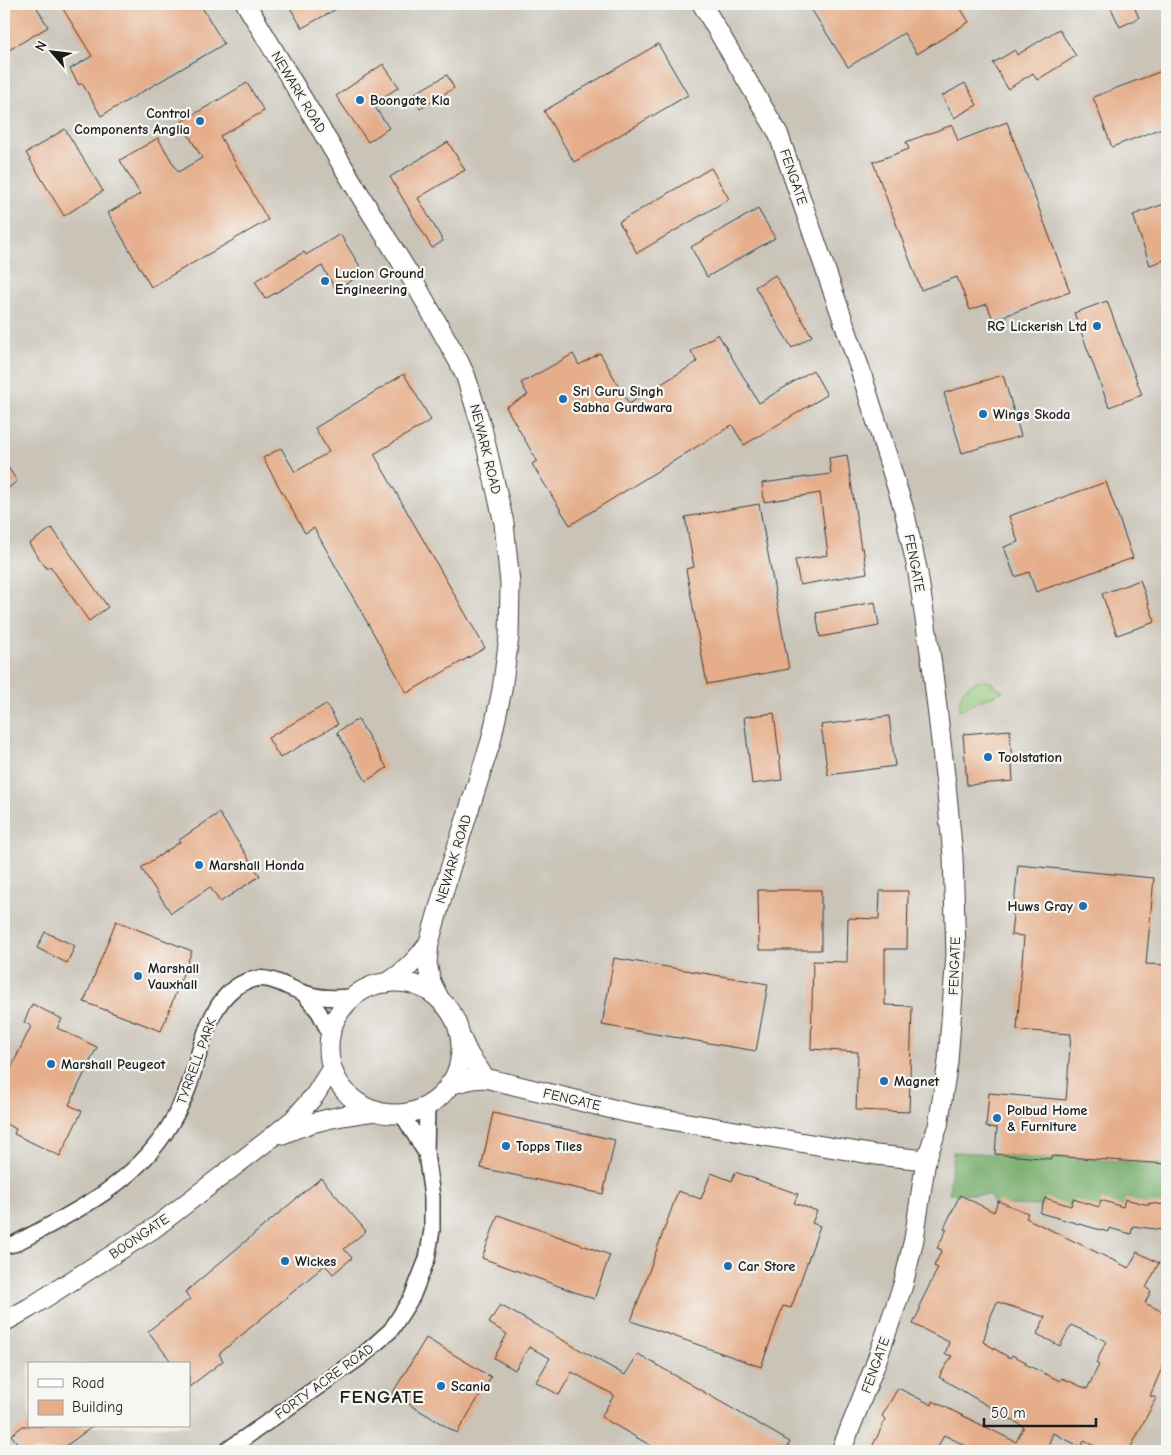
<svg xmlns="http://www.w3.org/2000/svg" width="1171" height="1455" font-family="'Comic Neue',sans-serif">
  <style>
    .industrial { fill: #c9c3b8; fill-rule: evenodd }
    .green { fill: #93c87a; stroke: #58724b }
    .forest { fill: #76ac6a; stroke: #496443 }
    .building { fill: #e5ad8a; fill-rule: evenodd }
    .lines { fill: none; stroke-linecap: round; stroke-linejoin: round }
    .minor-casing { stroke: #3c3b38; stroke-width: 18 }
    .tertiary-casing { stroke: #3c3b38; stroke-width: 21 }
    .minor { stroke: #fff; stroke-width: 15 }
    .tertiary { stroke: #fff; stroke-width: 19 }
    .poi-dot { fill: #1f6fb2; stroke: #f6f6f2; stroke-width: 2 }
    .labels { text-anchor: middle; stroke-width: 4.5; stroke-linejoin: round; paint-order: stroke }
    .street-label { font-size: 14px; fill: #1c1c1c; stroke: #f6f6f2 }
    .poi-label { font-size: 14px; font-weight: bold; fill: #1c1c1c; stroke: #f6f6f2; text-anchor: start }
    .district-label { font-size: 19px; font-weight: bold; letter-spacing: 1px; fill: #1c1c1c; stroke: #f6f6f2 }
  </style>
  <rect width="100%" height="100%" fill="#f6f6f2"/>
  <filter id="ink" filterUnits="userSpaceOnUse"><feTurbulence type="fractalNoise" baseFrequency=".02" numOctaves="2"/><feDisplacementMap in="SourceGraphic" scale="10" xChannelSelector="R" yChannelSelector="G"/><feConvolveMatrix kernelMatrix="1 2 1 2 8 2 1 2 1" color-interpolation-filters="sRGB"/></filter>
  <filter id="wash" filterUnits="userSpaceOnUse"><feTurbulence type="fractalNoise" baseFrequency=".0096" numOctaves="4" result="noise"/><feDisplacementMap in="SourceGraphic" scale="20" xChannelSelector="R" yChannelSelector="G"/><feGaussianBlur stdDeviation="1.12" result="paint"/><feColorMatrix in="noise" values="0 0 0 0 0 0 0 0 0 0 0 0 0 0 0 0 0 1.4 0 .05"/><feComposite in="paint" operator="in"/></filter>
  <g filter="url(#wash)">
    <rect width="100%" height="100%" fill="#f3e8d4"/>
    <path class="industrial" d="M4,4H1167V1451H4ZM29,1364H189V1426H29Z"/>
    <path class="green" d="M979,680L990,682L1003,691L959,710C960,692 963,688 979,680Z"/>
    <path class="forest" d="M953,1152L995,1154L1051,1159L1061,1157L1167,1164V1208L995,1205L989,1195L949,1193Z"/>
    <g id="blocks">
      <g class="building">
        <path d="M4,4H35L48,27L4,53Z"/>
        <path d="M60,4H200L224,44L101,116L82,83L79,85L70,69L92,56Z"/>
        <path d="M288,4H345L302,28Z"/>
        <path d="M808,4H958L969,22L917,54L904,33L848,67Z"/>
        <path d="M1109,4H1133L1139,18L1120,27Z"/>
        <path d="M1059,29L1076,56L1037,80L1033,73L1008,89L993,63L1015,50L1017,55Z"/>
        <path d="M658,44L688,95L574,162L544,111Z"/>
        <path d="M383,64L399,87L373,104L389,128L368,142L336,96Z"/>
        <path d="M1167,69V126L1112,147L1093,97Z"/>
        <path d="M447,75L454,88L420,109L412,95Z"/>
        <path d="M247,83L264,111L220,136L268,220L151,287L108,213L140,194L120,160L158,138L178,172L202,158L181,122Z"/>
        <path d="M965,83L977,105L954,118L942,96Z"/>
        <path d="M1007,122L1070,292L993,320L987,304L970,310L957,277L921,290L873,162L909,149L906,142L952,125L958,141Z"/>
        <path d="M65,129L103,191L64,216L26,153Z"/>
        <path d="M448,142L465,170L418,198L443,241L432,248L390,177Z"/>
        <path d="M711,168L729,199L637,253L619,222Z"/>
        <path d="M1167,203V259L1150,265L1133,215Z"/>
        <path d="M758,209L775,238L707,277L691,247Z"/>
        <path d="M340,234L364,273L336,290L322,266L265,299L255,281L304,252L306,255Z"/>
        <path d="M775,275L812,336L792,348L755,287Z"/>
        <path d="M1107,301L1142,395L1109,407L1074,313Z"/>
        <path d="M718,334L759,403L813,370L827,395L744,445L732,425L570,525L532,464L537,461L506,407L528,395L521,383L573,354L579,365L600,353L629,404L697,362L691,351Z"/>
        <path d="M404,374L431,420L374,454L485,648L407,693L314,528L305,533L263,458L281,448L295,472L329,452L315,428Z"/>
        <path d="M1003,375L1021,436L962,453L944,393Z"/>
        <path d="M847,455L861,549L863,548L867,573L800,585L795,560L828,555L820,493L764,502L762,483L831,474L829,458Z"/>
        <path d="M4,461L17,481L4,492Z"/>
        <path d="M1106,482L1133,558L1036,592L1029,572L1015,577L1004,547L1018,542L1009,516Z"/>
        <path d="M759,504L789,669L707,684L686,569L694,567L685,517Z"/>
        <path d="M52,528L108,607L89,621L50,566L47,569L29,544Z"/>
        <path d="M1140,580L1155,622L1117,635L1102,594Z"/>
        <path d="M875,602L879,626L820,637L816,613Z"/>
        <path d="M326,704L338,724L280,758L268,738Z"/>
        <path d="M774,713L782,780L752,784L744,717Z"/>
        <path d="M889,716L895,766L828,775L821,725Z"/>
        <path d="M358,719L387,768L366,781L337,732Z"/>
        <path d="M1010,730L1013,781L967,785L963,734Z"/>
        <path d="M219,813L260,876L220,902L210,887L171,913L141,868L180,842L179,840Z"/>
        <path d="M1018,865L1154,878L1146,964L1167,965V1164L1051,1156V1159L995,1154L997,1128L986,1127L989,1093L1066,1100L1071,1034L1017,1030L1024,936L1011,935Z"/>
        <path d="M758,890H821V950H759Z"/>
        <path d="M880,891H908L907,949H885V1005L912,1006L909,1112L856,1110L858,1052L811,1049L813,961L847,962L848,918L879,919Z"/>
        <path d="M116,921L192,951L161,1031L84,1002Z"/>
        <path d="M45,932L75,946L67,963L37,948Z"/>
        <path d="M614,958L768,984L756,1051L602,1025Z"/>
        <path d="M32,1004L62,1019L57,1028L97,1047L69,1105L82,1111L60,1156L14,1134L16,1129L4,1123V1083L31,1026L24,1022Z"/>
        <path d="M493,1113L615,1140L603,1194L481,1168Z"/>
        <path d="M735,1172L798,1194L794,1203L817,1211L812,1223L820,1226L791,1308L783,1306L761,1367L631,1321L678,1191L701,1199L711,1173L732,1181Z"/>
        <path d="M321,1178L366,1231L344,1249L352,1258L333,1274L325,1265L219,1354L223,1361L189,1387V1364H173L148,1331L190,1299L185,1292Z"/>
        <path d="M960,1195L994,1212L998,1201L1028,1213L1026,1218L1129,1268L1137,1252L1159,1263L1146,1288L1151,1291L1145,1303L1167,1314V1356L1150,1396L1156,1398L1129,1451H1105L1084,1441L1081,1447L1053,1433L1046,1451H976L944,1435L936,1451H870L886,1419L882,1416L898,1388L932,1405L933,1401L1016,1442L1024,1427L939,1377L952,1356L945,1354L949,1342L913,1324L921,1307L919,1306L938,1268L934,1266L942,1250L937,1248L947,1229L944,1228ZM997,1302L1045,1317L1037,1334L1060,1346L1071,1325L1106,1341L1096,1363L1099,1365L1087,1389L1062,1378L1060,1381L1025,1364L1026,1362L1012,1355L1010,1358L983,1342L988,1325H987Z"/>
        <path d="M1045,1198L1071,1206L1073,1199L1099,1207L1101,1200L1123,1207L1125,1199L1149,1205V1203L1166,1205L1162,1230L1133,1226L1131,1234L1109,1228L1108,1232L1040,1213Z"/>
        <path d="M498,1215L610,1255L594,1299L482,1258Z"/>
        <path d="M500,1305L625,1375L638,1354L790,1442L785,1451H660L601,1417L614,1395L572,1372L559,1395L536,1382L550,1358L529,1347L515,1370L494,1358L507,1334L489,1323Z"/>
        <path d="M426,1338L491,1377L457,1433L392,1394Z"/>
        <path d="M23,1426H93L59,1451H24L11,1435Z"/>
      </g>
    </g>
  </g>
  <g filter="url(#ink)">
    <use href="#blocks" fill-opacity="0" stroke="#3c3b38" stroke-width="1"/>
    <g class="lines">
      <defs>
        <g id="minor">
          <path d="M303,993L319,1012L330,1034"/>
          <path d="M402,1114L426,1153"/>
          <path d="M4,1246L14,1244C69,1215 129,1187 165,1133C174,1119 183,1102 189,1086C201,1052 209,991 251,980C270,974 287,988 304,993C321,999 336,998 353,997"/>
          <path d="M226,1451L362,1356L391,1330L412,1297L427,1259L432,1230V1197L426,1153L427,1105"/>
        </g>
        <g id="tertiary">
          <path d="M246,4L363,200L417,287L459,362L466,377L482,428L504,523L510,584L509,637L502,690L491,741L450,869L429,943L427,963L431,982L440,1000"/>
          <path d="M702,4L778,133L860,369L904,510L918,573L932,665L946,784L953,856L956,954L948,1061L938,1126L926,1160L914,1239L903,1285L874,1368L841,1451"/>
          <circle cx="395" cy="1048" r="66"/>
          <path d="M387,983C405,972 417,960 429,943"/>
          <path d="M461,1038L469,1055L485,1078"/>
          <path d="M449,1085L472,1079L485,1078L629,1113L876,1155L926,1160"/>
          <path d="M283,1134C313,1120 344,1115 376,1111"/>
          <path d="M4,1322L29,1308L153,1229L267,1141L293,1120L308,1103L315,1095L332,1068"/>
        </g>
      </defs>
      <use href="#minor" class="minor-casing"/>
      <use href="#tertiary" class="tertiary-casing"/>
      <use href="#minor" class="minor"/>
      <use href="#tertiary" class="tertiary"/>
    </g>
  </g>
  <g class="poi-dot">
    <circle cx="360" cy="100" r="5"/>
    <circle cx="200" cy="121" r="5"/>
    <circle cx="325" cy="281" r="5"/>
    <circle cx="1097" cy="326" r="5"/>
    <circle cx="563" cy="399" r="5"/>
    <circle cx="983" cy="414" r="5"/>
    <circle cx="988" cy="757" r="5"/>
    <circle cx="199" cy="865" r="5"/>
    <circle cx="1083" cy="906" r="5"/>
    <circle cx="138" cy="976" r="5"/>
    <circle cx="51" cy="1064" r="5"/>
    <circle cx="884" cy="1081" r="5"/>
    <circle cx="997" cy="1118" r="5"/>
    <circle cx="506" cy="1146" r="5"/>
    <circle cx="285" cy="1261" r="5"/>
    <circle cx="728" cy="1266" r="5"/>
    <circle cx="441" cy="1386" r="5"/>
  </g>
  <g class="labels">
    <g class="street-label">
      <text transform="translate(299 92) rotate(59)" y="5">NEWARK ROAD</text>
      <text transform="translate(794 177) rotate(71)" y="5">FENGATE</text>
      <text transform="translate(486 449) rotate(76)" y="5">NEWARK ROAD</text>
      <text transform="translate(915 563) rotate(79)" y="5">FENGATE</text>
      <text transform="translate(453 859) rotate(-73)" y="5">NEWARK ROAD</text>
      <text transform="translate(954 966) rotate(-88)" y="5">FENGATE</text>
      <text transform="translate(196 1061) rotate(-70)" y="5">TYRRELL PARK</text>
      <text transform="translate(572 1099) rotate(13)" y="5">FENGATE</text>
      <text transform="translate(139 1236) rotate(-34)" y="5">BOONGATE</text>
      <text transform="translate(875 1365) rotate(-70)" y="5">FENGATE</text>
      <text transform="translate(324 1381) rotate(-36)" y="5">FORTY ACRE ROAD</text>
    </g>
    <g class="poi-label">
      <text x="370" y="105">Boongate Kia</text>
      <text x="190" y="118" text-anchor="end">Control<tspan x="190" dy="16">Components Anglia</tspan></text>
      <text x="335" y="278">Lucion Ground<tspan x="335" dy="16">Engineering</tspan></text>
      <text x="1087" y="331" text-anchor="end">RG Lickerish Ltd</text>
      <text x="573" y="396">Sri Guru Singh<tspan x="573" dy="16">Sabha Gurdwara</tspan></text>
      <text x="993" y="419">Wings Skoda</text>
      <text x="998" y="762">Toolstation</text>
      <text x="209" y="870">Marshall Honda</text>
      <text x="1073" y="911" text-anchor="end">Huws Gray</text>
      <text x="148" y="973">Marshall<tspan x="148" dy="16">Vauxhall</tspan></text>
      <text x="61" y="1069">Marshall Peugeot</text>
      <text x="894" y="1086">Magnet</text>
      <text x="1007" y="1115">Polbud Home<tspan x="1007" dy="16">&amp; Furniture</tspan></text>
      <text x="516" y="1151">Topps Tiles</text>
      <text x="295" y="1266">Wickes</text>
      <text x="738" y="1271">Car Store</text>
      <text x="451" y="1391">Scania</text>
    </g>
    <g class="district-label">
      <text x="382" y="1403">FENGATE</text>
    </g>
  </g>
  <rect width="1171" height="1455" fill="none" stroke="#f6f6f2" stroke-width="20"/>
  <rect x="28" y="1362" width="162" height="65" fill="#f6f6f2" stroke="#9f9f9c"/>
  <rect x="38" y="1379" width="25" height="8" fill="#ffffff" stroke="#9f9f9c"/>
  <text x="72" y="1388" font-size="15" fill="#1c1c1c">Road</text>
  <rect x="38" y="1400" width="25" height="15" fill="#e5ad8a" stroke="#9f9f9c"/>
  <text x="72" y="1412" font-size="15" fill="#1c1c1c">Building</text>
  <g transform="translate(52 52) rotate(298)" stroke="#f6f6f2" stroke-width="4" paint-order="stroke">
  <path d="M0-4L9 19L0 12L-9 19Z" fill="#1c1c1c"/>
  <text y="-8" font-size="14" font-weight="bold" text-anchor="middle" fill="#1c1c1c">N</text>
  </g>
  <path d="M984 1418v8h112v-8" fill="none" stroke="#1c1c1c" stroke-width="2.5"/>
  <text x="991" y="1418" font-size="15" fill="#1c1c1c" stroke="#f6f6f2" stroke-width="4" paint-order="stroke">50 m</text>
</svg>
